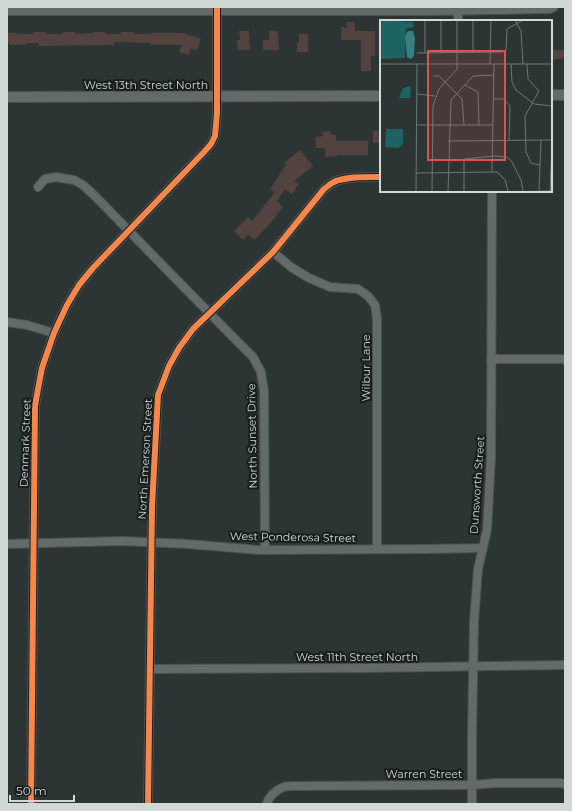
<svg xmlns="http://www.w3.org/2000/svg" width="572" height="811" font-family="Montserrat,sans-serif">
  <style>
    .building { fill: #524340 }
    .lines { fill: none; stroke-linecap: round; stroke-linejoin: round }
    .minor-casing { stroke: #4a5151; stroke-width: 10 }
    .tertiary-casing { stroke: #4a5151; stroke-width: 12 }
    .minor { stroke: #646a6a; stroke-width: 8 }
    .tertiary { stroke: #646a6a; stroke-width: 10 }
    .cycleway-casing { stroke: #171d1d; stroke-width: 8 }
    .cycleway { stroke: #f5874c; stroke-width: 6 }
    .labels { text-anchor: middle; stroke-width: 4; stroke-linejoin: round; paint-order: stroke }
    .street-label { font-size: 11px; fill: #d1d8d8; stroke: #171d1d }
    .inset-road { fill: none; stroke: #6f7676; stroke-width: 1 }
    .view { fill: #d55454; fill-opacity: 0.15; stroke: #d55454; stroke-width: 2 }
    .inset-edge { fill: none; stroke: #d1d8d8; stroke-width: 2 }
  </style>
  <rect width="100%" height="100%" fill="#2d3434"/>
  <g class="building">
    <path d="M347,22H355V31H375V56H371V71H361V40H341V27L347,28Z"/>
    <path d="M239,31H249L250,50H238L237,40H240Z"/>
    <path d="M269,31H278L279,50H263V40H269Z"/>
    <path d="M33,32H46V34H63V32H75V34L93,33V32H105V34H121V32H134V34H151V33H183L201,39L197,50L191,49L189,55L179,52L182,45H151V43L114,42V45L39,46V43H26V45H9V43H7V33H17V34H34Z"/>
    <path d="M299,34H308V52H297V42H299Z"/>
    <path d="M551,50H565V58L551,60Z"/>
    <path d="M331,131V135H336V141H368V155H337V156L325,157V148H316L315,137L323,136L322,132Z"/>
    <rect x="373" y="131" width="8" height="12"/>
    <path d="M300,150L313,166L294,181L299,184L292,194L285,189L277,201L283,207L269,225L254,240L248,235L243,240L234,231L248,217L252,221L275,192L270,189L286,165L284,163Z"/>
  </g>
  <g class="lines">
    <defs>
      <g id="minor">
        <path d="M458,7V21"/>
        <path d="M7,11H433L549,9L554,7"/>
        <path d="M38,187L45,179L56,177L74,180L83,185L95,196L169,272L231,335L253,357L261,372L264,391L265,550"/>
        <path d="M273,252L291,267L309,278L330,287L358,289L368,296L375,305L377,319V549"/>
        <path d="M7,322L27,325L54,333"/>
        <path d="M491,359H563L565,360"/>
        <path d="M7,544L123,541L188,544L258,550L428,549L483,548"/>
        <path d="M150,669L369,668L565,665"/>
        <path d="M31,804L35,406L38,389L42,368L54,333L67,305L79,285L93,268L204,152L211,144L215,136L216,125L217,112V7"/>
        <path d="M148,804L152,507L158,395L169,366L179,348L193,329L273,252L324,189C327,187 329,185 332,183C343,176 368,177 381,177"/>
        <path d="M267,804C268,797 277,789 284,787C287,786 291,786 294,786L472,785L496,783H561L565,784"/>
        <path d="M472,804V735L474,622L478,569L487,530L491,458L492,191"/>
      </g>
      <g id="tertiary">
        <path d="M551,95H565"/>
        <path d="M7,97L381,96"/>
      </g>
    </defs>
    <use href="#minor" class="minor-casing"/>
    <use href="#tertiary" class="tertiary-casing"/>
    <use href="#minor" class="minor"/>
    <use href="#tertiary" class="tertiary"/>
    <defs>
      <g id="cycleway">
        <path d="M31,804L35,406L38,389L42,368L54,333L67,305L79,285L93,268L204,152L211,144L215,136L216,125L217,112V7"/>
        <path d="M148,804L152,507L158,395L169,366L179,348L193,329L273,252L324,189C327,187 329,185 332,183C343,176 368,177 381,177"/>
      </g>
    </defs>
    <use href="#cycleway" class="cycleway-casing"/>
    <use href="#cycleway" class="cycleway"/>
  </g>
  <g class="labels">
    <g class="street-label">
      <text x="146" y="89">West 13th Street North</text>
      <text transform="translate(366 368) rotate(-90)" y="4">Wilbur Lane</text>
      <text transform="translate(252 436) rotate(-91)" y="4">North Sunset Drive</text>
      <text transform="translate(25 443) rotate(-88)" y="4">Denmark Street</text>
      <text transform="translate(145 459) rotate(-87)" y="4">North Emerson Street</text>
      <text transform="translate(477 485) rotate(-86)" y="4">Dunsworth Street</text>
      <text transform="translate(293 537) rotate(1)" y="4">West Ponderosa Street</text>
      <text x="357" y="661">West 11th Street North</text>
      <text x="424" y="778">Warren Street</text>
    </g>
  </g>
  <g transform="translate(380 20)">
    <rect width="172" height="172" fill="#2d3434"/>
    <path d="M0,0L33,2L34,7L26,9L25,38L0,39ZM31,66L30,78H19L23,68ZM6,109H23V124L19,128L5,127Z" fill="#1c6362"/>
    <path d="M28,11H33L35,18L34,36L31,39L27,37L25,16Z" fill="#398080"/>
    <path class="inset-road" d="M45,0V33M61,0V33M93,0V33M135,0L141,11L143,44M37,33L122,32L126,30L127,9L143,0M0,44H172M110,44L111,0M131,44L132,62L136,70L154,84L172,86M147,44L148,59L159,71L145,96L146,132L151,143L160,145M53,56H59L82,79L84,105M85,65L98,72L99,105M37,74L55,76M114,79H124L130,86L129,120M36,105H113M68,121L172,120M112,152L114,44M36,153L117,152L125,160L128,171M159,171L161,120M36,172L37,44M52,172L53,86L59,69L77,49V0M68,172L71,80L93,56L114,55M84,172V139L115,136L127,137L132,142L141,160L143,171M116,172L172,171M170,172L172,121"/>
    <path class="view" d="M48,31H125V140H48Z"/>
    <rect width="172" height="172" class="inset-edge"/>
  </g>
  <rect width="572" height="811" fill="none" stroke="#d1d8d8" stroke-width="16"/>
  <path d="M10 795v6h64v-6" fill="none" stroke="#d1d8d8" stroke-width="2"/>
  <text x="16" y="795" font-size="12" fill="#d1d8d8" stroke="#171d1d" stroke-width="3" paint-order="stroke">50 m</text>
</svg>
